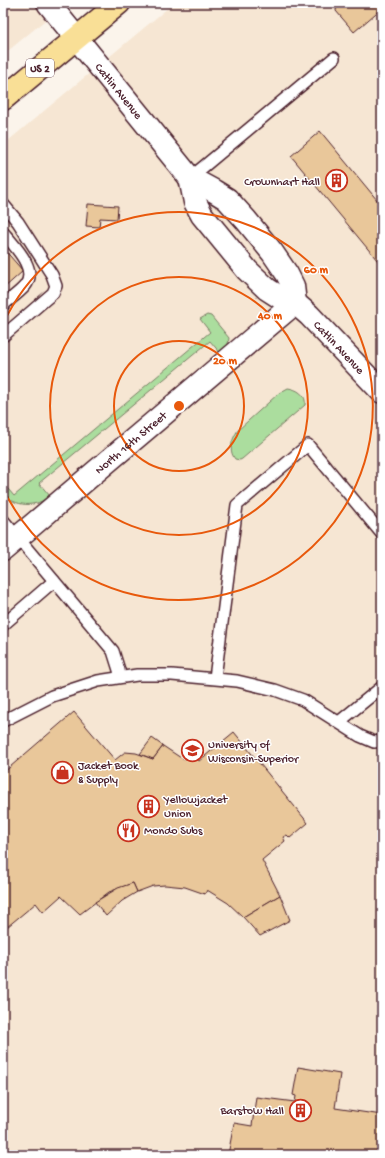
<svg xmlns="http://www.w3.org/2000/svg" width="385" height="1158" font-family="'Gochi Hand',sans-serif">
  <style>
    .built { fill: #f6e6d3 }
    .green { fill: #abdd9e; stroke: #7a7e64 }
    .building { fill: #e9c79a; stroke: #4a1f2b }
    .lines { fill: none; stroke-linecap: round; stroke-linejoin: round }
    .service-casing { stroke: #4a1f2b; stroke-width: 14 }
    .minor-casing { stroke: #4a1f2b; stroke-width: 25 }
    .trunk-casing { stroke: #4a1f2b; stroke-width: 25 }
    .service { stroke: #fff; stroke-width: 11 }
    .minor { stroke: #fff; stroke-width: 22 }
    .trunk { stroke: #f9df96; stroke-width: 22 }
    .ring { fill: none; stroke: #e8590c; stroke-width: 2 }
    .labels { text-anchor: middle; stroke-width: 3; stroke-linejoin: round; paint-order: stroke }
    .shield { fill: #fff; stroke: #80626b; stroke-width: 1 }
    .shield-label { font-size: 11px; font-weight: bold; fill: #4a1f2b }
    .street-label { font-size: 12px; fill: #4a1f2b; stroke: #fff }
    .poi-label { font-size: 12px; fill: #4a1f2b; stroke: #fff; text-anchor: start }
    .centre { fill: #e8590c; stroke: #fff; stroke-width: 2 }
    .ring-label { font-size: 12px; text-anchor: middle; font-weight: bold; fill: #e8590c; stroke: #fff; stroke-width: 3; stroke-linejoin: round; paint-order: stroke }
  </style>
  <rect width="100%" height="100%" fill="#fbf4eb"/>
  <filter id="ink" filterUnits="userSpaceOnUse"><feTurbulence type="fractalNoise" baseFrequency=".025" numOctaves="2"/><feDisplacementMap in="SourceGraphic" scale="8" xChannelSelector="R" yChannelSelector="G"/><feConvolveMatrix kernelMatrix="1 2 1 2 8 2 1 2 1" color-interpolation-filters="sRGB"/></filter>
  <g filter="url(#ink)">
    <g class="built">
      <path d="M3,3H66L3,55Z"/>
      <path d="M174,3H382V1155H3V145Z"/>
    </g>
    <g class="green">
      <path d="M207,315L211,316L229,338L228,344L221,354L210,341L39,483L50,496C35,508 16,507 3,494V483L14,496L210,332L200,319Z"/>
      <path d="M288,388C297,389 307,395 305,405L242,459L240,460L235,459C228,450 232,439 238,430L279,393Z"/>
    </g>
    <g class="building">
      <path d="M337,3H382V8L354,32L336,11Z"/>
      <path d="M320,131L382,206V266L291,156Z"/>
      <path d="M88,204L118,206L117,219L100,218L99,227L86,226Z"/>
      <path d="M3,242L6,246L3,248L23,271L3,289Z"/>
      <path d="M74,712L115,760L125,752L136,753L153,759L163,746L184,760L192,753L199,761L234,732L308,823L290,838L287,835L283,837L285,841L262,860L280,895L243,917L228,903L207,890L205,894L185,887L165,885L153,886L137,892L133,883L109,892L80,914L61,896L43,912L36,903L7,927L3,923V773Z"/>
      <path d="M152,738L163,746L153,759L140,754Z"/>
      <path d="M133,883L137,892L122,901L106,916L95,902L118,888Z"/>
      <path d="M280,895L290,920L260,936L243,917Z"/>
      <path d="M298,1067L340,1074L335,1108L382,1115V1155H228L234,1123L252,1126L256,1097L295,1102L296,1096L293,1095Z"/>
    </g>
    <g class="lines">
      <defs>
        <g id="service">
          <path d="M190,178L334,58"/>
          <path d="M3,204L18,222L52,275L56,286L53,293L3,336"/>
          <path d="M3,232C13,245 39,269 25,286C19,293 10,299 3,305"/>
          <path d="M3,520L113,651L119,670L120,677"/>
          <path d="M3,625L54,581"/>
          <path d="M215,678L237,505L308,445L382,534"/>
          <path d="M3,721L52,696L98,681L137,675H172L237,681L275,690L303,700L360,736L374,742L382,741"/>
          <path d="M339,722L382,687"/>
        </g>
        <g id="minor">
          <path id="s1" d="M48,3L190,178L214,191L227,199L246,220L272,252L287,274L293,286L295,303"/>
          <path id="s2" d="M190,178L195,202L202,215L247,270L267,289L281,298L295,303L309,315L382,392"/>
          <path id="s3" d="M3,550L295,303"/>
        </g>
        <path id="trunk" d="M3,99L119,3"/>
      </defs>
      <use href="#service" class="service-casing"/>
      <use href="#minor" class="minor-casing"/>
      <use href="#trunk" class="trunk-casing"/>
      <use href="#service" class="service"/>
      <use href="#minor" class="minor"/>
      <use href="#trunk" class="trunk"/>
    </g>
  </g>
  <g class="ring">
    <circle cx="179" cy="406" r="65"/>
    <circle cx="179" cy="406" r="129"/>
    <path d="M3 324A194 194 0 1 1 3 488"/>
  </g>
  <defs>
    <symbol id="building-ring" viewBox="-11 -11 22 22"><circle r="9.5" fill="#fff" stroke="#c8321e" stroke-width="1.5"/><path d="M-4-6H4V6H1V3H-1V6H-4ZM-2.5-4.3h1.7v1.8h-1.7ZM.8-4.3h1.7v1.8H.8ZM-2.5-1h1.7V.8h-1.7ZM.8-1h1.7V.8H.8Z" fill="#c8321e"/></symbol>
    <symbol id="university-ring" viewBox="-11 -11 22 22"><circle r="9.5" fill="#fff" stroke="#c8321e" stroke-width="1.5"/><path d="M0-5L7-2L0 1L-7-2ZM-4 1L0 2.5L4 1V4Q0 6-4 4Z" fill="#c8321e"/></symbol>
    <symbol id="shop-ring" viewBox="-11 -11 22 22"><circle r="9.5" fill="#fff" stroke="#c8321e" stroke-width="1.5"/><path d="M-5-2.5h2.3a2.7 3.5 0 0 1 5.4 0H5L5.5 6h-11ZM-1.5-2.5h3a1.5 2.3 0 0 0-3 0Z" fill="#c8321e"/></symbol>
    <symbol id="restaurant-ring" viewBox="-11 -11 22 22"><circle r="9.5" fill="#fff" stroke="#c8321e" stroke-width="1.5"/><path d="M-5-6h1v4h1v-4h1v4h1v-4h1v5L-1.5 .5V6h-2V.5L-5-1ZM5-6V6H3V1.5H1.5Q1.5-4 5-6Z" fill="#c8321e"/></symbol>
  </defs>
  <g fill-rule="evenodd">
    <use href="#building-ring" x="324" y="168" width="25" height="25"/>
    <use href="#university-ring" x="180" y="738" width="25" height="25"/>
    <use href="#shop-ring" x="50" y="760" width="25" height="25"/>
    <use href="#building-ring" x="136" y="794" width="25" height="25"/>
    <use href="#restaurant-ring" x="116" y="818" width="25" height="25"/>
    <use href="#building-ring" x="288" y="1098" width="25" height="25"/>
  </g>
  <g class="labels">
    <rect class="shield" x="26" y="59" width="28" height="18" rx="3"/>
    <g class="shield-label">
      <text x="40" y="72">US 2</text>
    </g>
    <g class="street-label">
      <text dy="4" stroke="none"><textPath href="#s1" startOffset="113">Catlin Avenue</textPath></text>
      <text dy="4" stroke="none"><textPath href="#s2" startOffset="232">Catlin Avenue</textPath></text>
      <text dy="4" stroke="none"><textPath href="#s3" startOffset="167">North 16th Street</textPath></text>
    </g>
    <g class="poi-label">
      <text x="320" y="185" text-anchor="end">Crownhart Hall</text>
      <text x="208" y="748">University of<tspan x="208" dy="14">Wisconsin-Superior</tspan></text>
      <text x="78" y="769">Jacket Book<tspan x="78" dy="14">&amp; Supply</tspan></text>
      <text x="164" y="803">Yellowjacket<tspan x="164" dy="14">Union</tspan></text>
      <text x="144" y="834">Mondo Subs</text>
      <text x="284" y="1114" text-anchor="end">Barstow Hall</text>
    </g>
  </g>
  <circle cx="179" cy="406" r="6" class="centre"/>
  <g class="ring-label">
    <text x="316" y="273">60 m</text>
    <text x="270" y="319">40 m</text>
    <text x="225" y="364">20 m</text>
  </g>
  <rect width="385" height="1158" fill="none" stroke="#fff" stroke-width="16"/>
  <rect x="8" y="8" width="369" height="1142" fill="none" stroke="#4a1f2b" stroke-width="1.5" filter="url(#ink)"/>
</svg>
